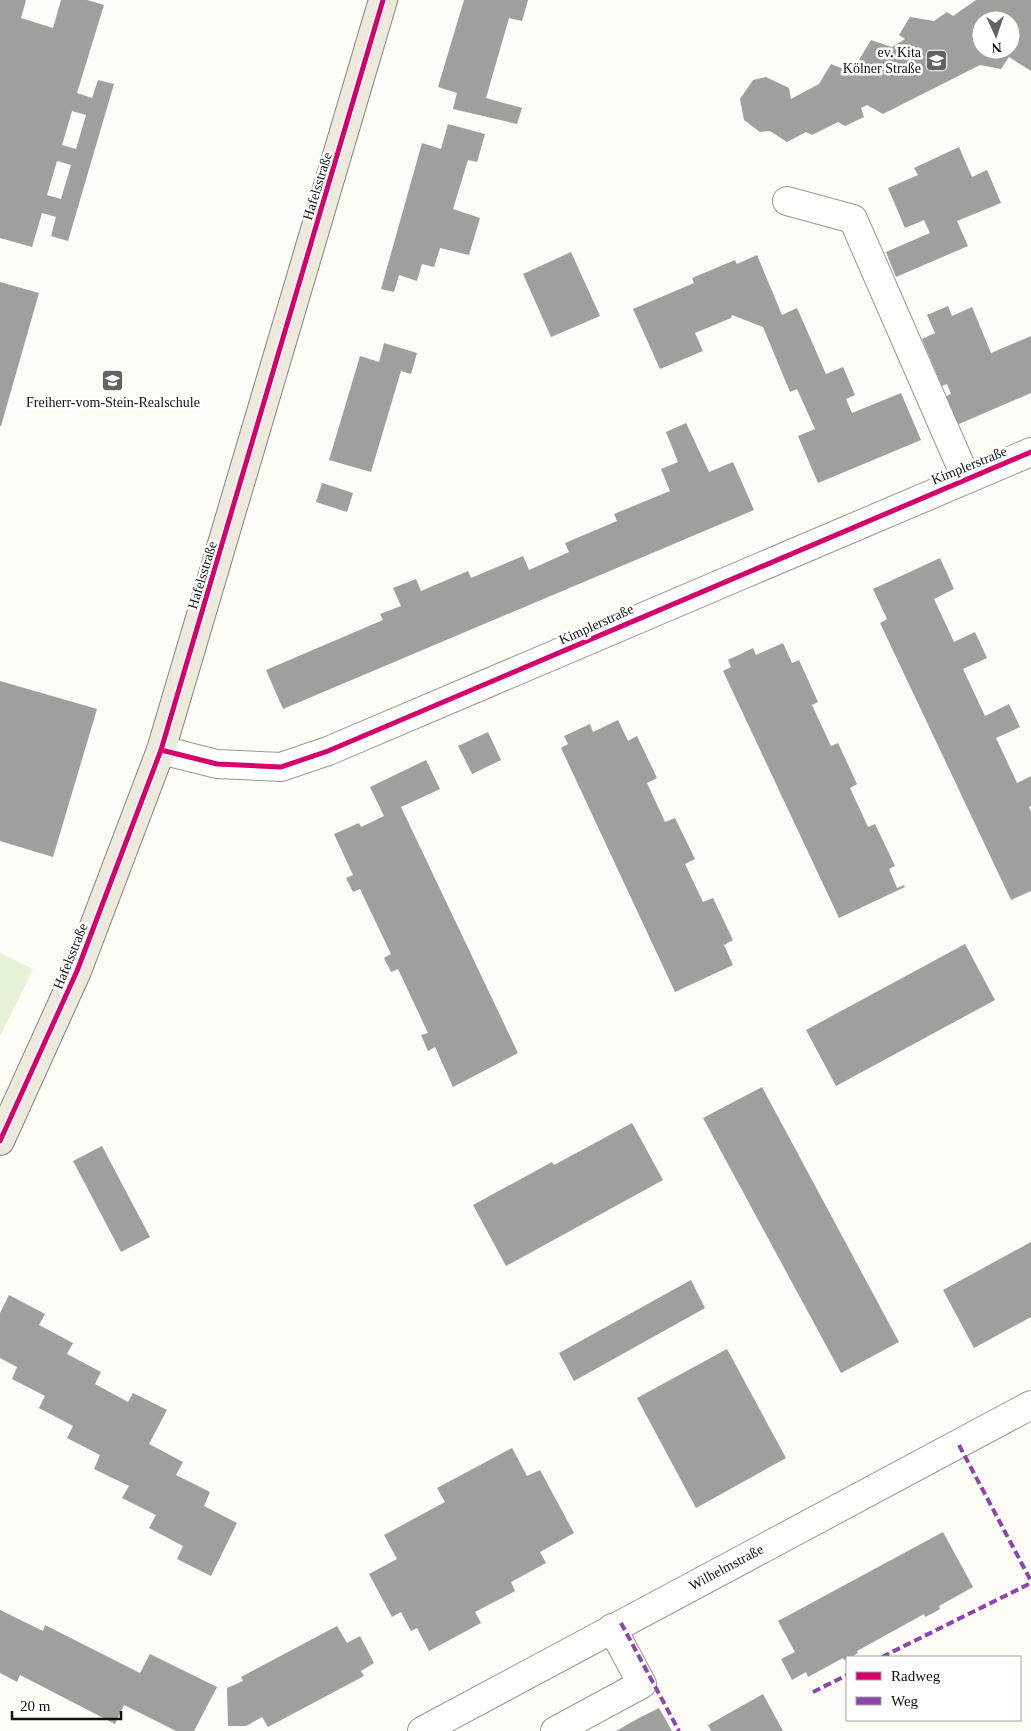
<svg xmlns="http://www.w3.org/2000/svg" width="1031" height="1731" font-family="'Times New Roman',serif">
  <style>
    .green { fill: #e7f3d7 }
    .building { fill: #a19f9c; fill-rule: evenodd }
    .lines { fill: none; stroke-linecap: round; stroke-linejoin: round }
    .minor-casing { stroke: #979795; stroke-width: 30 }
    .major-casing { stroke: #858482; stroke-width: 30 }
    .minor { stroke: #fffffe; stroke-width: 28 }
    .major { stroke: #ede9dc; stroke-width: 28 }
    .quiet { stroke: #8e44ad; stroke-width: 4; stroke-dasharray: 8 4; stroke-linecap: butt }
    .cycleway-casing { stroke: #fff; stroke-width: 8 }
    .cycleway { stroke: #d6006c; stroke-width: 5 }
    .labels { text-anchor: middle; stroke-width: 5; stroke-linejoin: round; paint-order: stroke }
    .poi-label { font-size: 14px; fill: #111; stroke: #fff; text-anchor: end }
    .street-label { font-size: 14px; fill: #111; stroke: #fff }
  </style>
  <rect width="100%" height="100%" fill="#fdfcf7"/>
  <path class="green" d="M0,953L33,969L0,1036Z"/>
  <g class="building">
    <path d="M0,0H26L21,18L53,28L61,0H87L104,5L77,93L92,98L98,80L114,84L68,241L51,236L56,217L42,213L32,247L0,238ZM72,111L86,115L76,149L62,145ZM57,161L71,165L61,199L47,195Z"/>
    <path d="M464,0H528L522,21L509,18L486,98L522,108L517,124L453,109L457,93L438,87Z"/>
    <path d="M976,0H1031V71L1009,57L1001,69L980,65L883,114L867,105L861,108L864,117L845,126L838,122L812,135L806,132L787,142L770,131L760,132L744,120L740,99L753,80L766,77L789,88L791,99L819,84L831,64L851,72L865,64L859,60L871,40L892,47L905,39L899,35L910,17L934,21L947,12L953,16ZM981,20H1011V50H981Z"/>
    <path d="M448,124L485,134L477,162L468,160L453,209L480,218L469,255L440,248L434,267L422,264L417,281L399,275L394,292L381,289L422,143L441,149Z"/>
    <path d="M959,147L972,177L987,170L1001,203L957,221L968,246L896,277L886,252L930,233L924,220L905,228L888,188L918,175L914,168Z"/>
    <path d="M571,252L600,316L551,337L523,274Z"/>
    <path d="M757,255L782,315L797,308L826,374L843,367L855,395L846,399L852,413L901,393L921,440L818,483L798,436L815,429L797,389L790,392L763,327L732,315L731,318L695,333L703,351L660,369L633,309L694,283L692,278L735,260L737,264Z"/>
    <path d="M0,282L39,293L1,426H0Z"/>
    <path d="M948,306L952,316L972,307L991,353L1031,336V393L952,427L939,399L951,394L947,384L942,386L922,339L935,333L927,315Z"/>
    <path d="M384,343L417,353L411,374L401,371L371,472L329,460L360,356L379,362Z"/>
    <path d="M686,423L709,472L733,462L754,510L283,709L266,670L383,620L380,614L401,606L393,588L416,579L421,591L468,571L471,578L523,556L529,570L569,552L565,543L617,521L614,514L670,491L661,469L678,462L666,432Z"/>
    <path d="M322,483L353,493L347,512L316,502Z"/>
    <path d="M940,558L954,589L934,599L954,642L975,632L987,658L963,669L985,716L1009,704L1020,727L996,738L1017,783L1031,776V806L1029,807L1031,811V891L1011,900L880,623L887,619L873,589Z"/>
    <path d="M783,643L792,663L799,660L818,702L812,705L831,746L838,743L857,784L850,788L868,827L875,824L895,866L889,869L897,888L904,885L905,887L839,918L723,671L731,667L728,660L753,648L756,655Z"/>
    <path d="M0,681L97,709L53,857L0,841Z"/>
    <path d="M618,720L628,741L637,736L657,778L647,783L665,822L675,818L695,859L685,864L703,902L713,898L733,940L724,945L733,965L675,992L561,748L568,744L564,736L590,724L593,732Z"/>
    <path d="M488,732L501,760L472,774L458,746Z"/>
    <path d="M426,760L440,789L401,807L518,1053L453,1087L435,1047L428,1051L421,1035L428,1033L398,969L391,972L384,958L391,954L360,889L353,892L346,878L353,875L334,834L359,823L361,827L384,816L370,787Z"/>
    <path d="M965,944L995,1000L836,1086L806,1030Z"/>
    <path d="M762,1087L899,1342L841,1373L703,1118Z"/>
    <path d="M632,1123L663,1180L506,1266L473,1205L552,1162L554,1165Z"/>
    <path d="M102,1146L150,1237L121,1252L73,1161Z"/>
    <path d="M1031,1242V1317L974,1348L943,1290Z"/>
    <path d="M691,1280L705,1308L574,1381L559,1353Z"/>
    <path d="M9,1295L45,1314L39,1325L73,1343L67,1354L101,1372L95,1384L128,1402L133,1393L167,1410L149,1444L183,1462L176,1475L210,1492L204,1506L237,1523L211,1576L177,1559L183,1546L149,1528L156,1515L122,1498L129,1486L94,1469L100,1455L67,1438L73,1426L39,1408L45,1396L12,1379L17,1367L0,1358V1313Z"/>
    <path d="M727,1349L786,1458L696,1508L637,1398Z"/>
    <path d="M512,1448L527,1476L540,1470L574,1533L540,1552L546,1563L511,1582L515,1591L475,1612L481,1623L429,1651L417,1628L411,1631L401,1612L392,1617L369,1574L397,1559L384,1535L445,1502L437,1488Z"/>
    <path d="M943,1532L973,1587L939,1606L940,1609L933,1613L925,1617L924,1614L857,1651L858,1653L851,1657L844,1660L843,1658L808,1677L806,1672L792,1680L781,1659L795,1652L778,1621Z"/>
    <path d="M0,1610L43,1631L45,1625L140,1673L150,1654L217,1687L194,1731H176L124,1705L115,1724L20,1675L17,1682L0,1673Z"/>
    <path d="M337,1626L347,1643L360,1636L374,1663L361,1671L364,1676L268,1727L262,1717L246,1726H228L227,1688L243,1681L241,1677Z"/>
    <path d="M763,1694L783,1731H711L708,1725Z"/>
    <path d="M659,1708L672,1731H616L639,1718Z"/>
  </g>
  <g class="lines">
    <defs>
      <g id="minor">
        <path d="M787,201L853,219L966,478"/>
        <path d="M161,750L217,764L281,767L328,751L1031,452"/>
        <path d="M422,1731L1031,1405"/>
        <path d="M555,1731L642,1684L612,1628"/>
      </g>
      <path id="major" d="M0,1141L77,971L161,750L383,0"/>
    </defs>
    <use href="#minor" class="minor-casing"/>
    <use href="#major" class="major-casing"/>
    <use href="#minor" class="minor"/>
    <use href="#major" class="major"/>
    <g class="quiet">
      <path d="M959,1445L1031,1581"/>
      <path d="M621,1623L679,1731"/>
      <path d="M882,1657L1031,1583"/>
      <path d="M813,1692L847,1675"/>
    </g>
    <defs>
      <g id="cycleway">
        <path d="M161,750L217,764L281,767L328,751L1031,452"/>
        <path d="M0,1141L77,971L161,750L383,0"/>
      </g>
    </defs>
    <use href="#cycleway" class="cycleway-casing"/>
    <use href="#cycleway" class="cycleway"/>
  </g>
  <defs>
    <symbol id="school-square" viewBox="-11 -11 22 22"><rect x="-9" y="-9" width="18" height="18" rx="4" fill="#646362" stroke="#fff"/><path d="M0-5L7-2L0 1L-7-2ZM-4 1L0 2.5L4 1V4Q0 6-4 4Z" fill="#fff"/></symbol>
  </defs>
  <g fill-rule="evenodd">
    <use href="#school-square" x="924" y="48" width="25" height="25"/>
    <use href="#school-square" x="100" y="368" width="25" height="25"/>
  </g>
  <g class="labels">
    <g class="poi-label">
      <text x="921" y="57">ev. Kita<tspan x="921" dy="16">Kölner Straße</tspan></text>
      <text x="113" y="407" text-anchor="middle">Freiherr-vom-Stein-Realschule</text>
    </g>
    <g class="street-label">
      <text transform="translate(317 186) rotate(-73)" y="5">Hafelsstraße</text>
      <text transform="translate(969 465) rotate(-22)" y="5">Kimplerstraße</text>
      <text transform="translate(202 575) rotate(-73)" y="5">Hafelsstraße</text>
      <text transform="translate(596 624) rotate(-24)" y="5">Kimplerstraße</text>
      <text transform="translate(70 956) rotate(-68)" y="5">Hafelsstraße</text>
      <text transform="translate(726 1567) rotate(-28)" y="5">Wilhelmstraße</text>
    </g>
  </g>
  <rect x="846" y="1656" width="175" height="65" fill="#ffffff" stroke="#a0a0a0"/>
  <rect x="856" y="1672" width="25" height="8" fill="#d6006c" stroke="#a0a0a0"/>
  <text x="891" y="1681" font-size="15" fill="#111111">Radweg</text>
  <rect x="856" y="1697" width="25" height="8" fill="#8e44ad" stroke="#a0a0a0"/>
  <text x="891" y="1706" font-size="15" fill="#111111">Weg</text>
  <g transform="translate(996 35) rotate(177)"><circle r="24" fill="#ffffff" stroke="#a0a0a0"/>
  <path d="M0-4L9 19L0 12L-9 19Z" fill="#646362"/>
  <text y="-8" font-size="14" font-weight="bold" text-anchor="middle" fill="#111111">N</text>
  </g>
  <path d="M12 1711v8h109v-8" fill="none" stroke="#111111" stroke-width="2.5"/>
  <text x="20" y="1711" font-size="15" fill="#111111" stroke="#ffffff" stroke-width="4" paint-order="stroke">20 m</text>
</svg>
